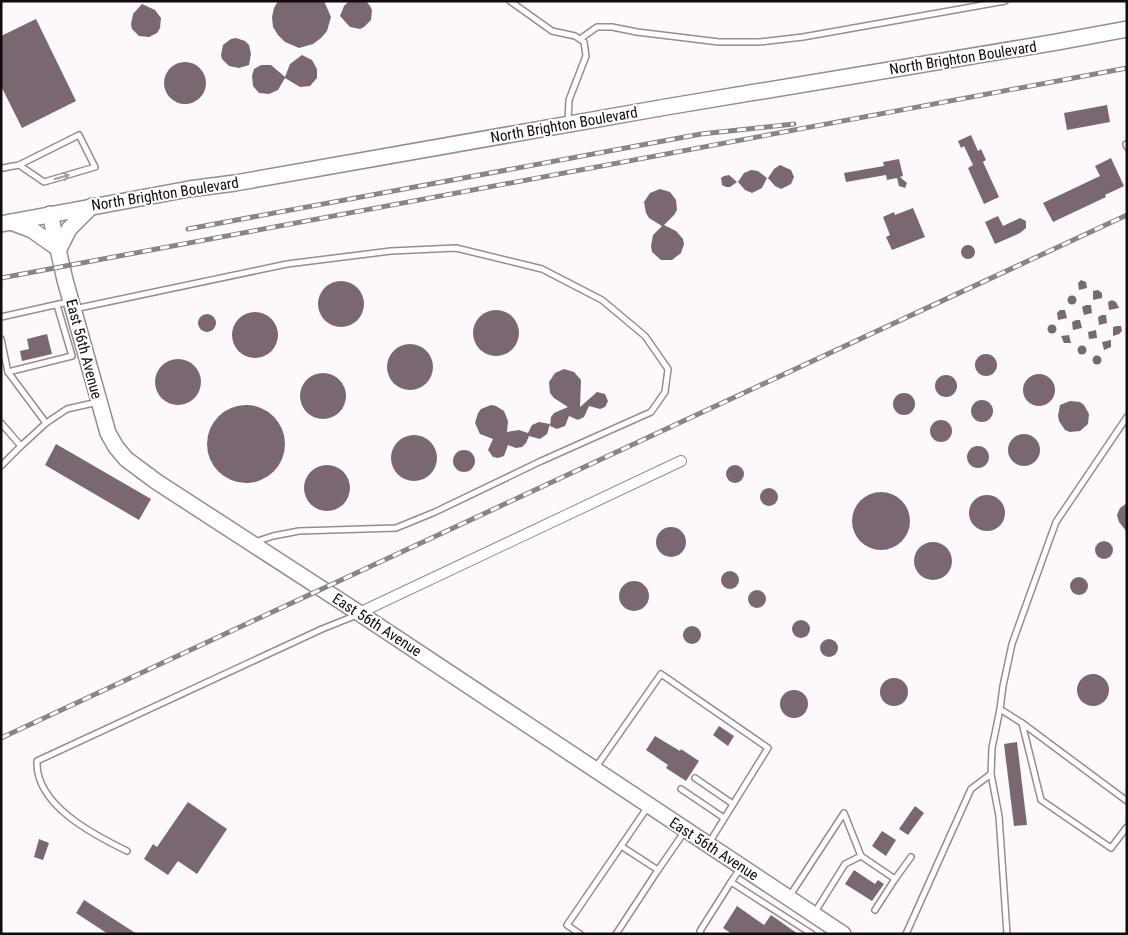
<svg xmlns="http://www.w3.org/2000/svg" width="1128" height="935" font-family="'Roboto Condensed',sans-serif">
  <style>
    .building { fill: #796872 }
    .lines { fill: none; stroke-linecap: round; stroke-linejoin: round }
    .lane-casing { stroke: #9b8993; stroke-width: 8 }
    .street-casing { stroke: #9b8993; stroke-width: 12 }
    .secondary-casing { stroke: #9b8993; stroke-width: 18 }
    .lane { stroke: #fff; stroke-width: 5 }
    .street { stroke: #fff; stroke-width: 10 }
    .secondary { stroke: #fff; stroke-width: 15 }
    .rail-casing { stroke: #898487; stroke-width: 5 }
    .rail { stroke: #fff; stroke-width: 3; stroke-dasharray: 9; stroke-linecap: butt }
    .oneway { stroke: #a09d9f }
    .labels { text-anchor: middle; stroke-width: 4; stroke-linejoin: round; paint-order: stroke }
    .street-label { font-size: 15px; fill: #110b0e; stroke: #fff }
  </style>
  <rect width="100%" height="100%" fill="#fdf9fb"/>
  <g class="building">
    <path d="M278,1H324L331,17L327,31L321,38L313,44L299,48L285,42L278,35L273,27L272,17L274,8Z"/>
    <path d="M349,1H366L370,6L372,10L371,20L364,27L360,29L350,27L340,16L344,6Z"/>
    <path d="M142,4L155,10L161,18L160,28L157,33L149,37L139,36L132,29L131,24L133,14Z"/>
    <path d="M36,19L76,101L22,128L1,86V36Z"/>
    <path d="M236,38L245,41L249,45L251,54L249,65L239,68L229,66L222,59L221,55L223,45L231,39Z"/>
    <path d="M302,55L312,60L317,69V78L310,86L300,87L285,78L278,90L269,94L259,93L253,86L252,76L254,69L261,65H271L285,77L290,64Z"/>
    <circle cx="185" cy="83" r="21"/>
    <path d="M1107,105L1110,122L1067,130L1064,113Z"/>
    <path d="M971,135L978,151L981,149L986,160L983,162L999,197L984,204L968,168L973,165L964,146L961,148L958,141Z"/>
    <path d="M1111,158L1124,186L1105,195L1106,197L1053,222L1043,203L1100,176L1095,166Z"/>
    <path d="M899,159L903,176L900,177L907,183L905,188L899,186L897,178L887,180L886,175L846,182L844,173L884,166L883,162Z"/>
    <path d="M780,165L791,170L794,177L791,184L781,189L775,186L768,178L774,169Z"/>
    <path d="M751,170L758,171L767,178L762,188L752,193L745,190L738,182L744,173Z"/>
    <path d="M729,175L737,182L730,187H726L722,185L721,178L724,176Z"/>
    <path d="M660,189L670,192L676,200L677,210L674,215L664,225L676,231L683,239L684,244L681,253L672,260H661L652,252L651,246L653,235L662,226L649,218L646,213L644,202L650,193Z"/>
    <path d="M913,208L925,237L892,250L886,237L890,235L883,217L894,212L895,215Z"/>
    <path d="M998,216L1003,226L1020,218L1026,221V228L1020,233L995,244L985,222Z"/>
    <circle cx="968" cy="252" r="7"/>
    <path d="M1081,280L1086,282L1087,288L1079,290L1078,283Z"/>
    <circle cx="341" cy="304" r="23"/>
    <path d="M1098,290L1102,293V298L1093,300V291Z"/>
    <circle cx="1072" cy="300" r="4.5"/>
    <path d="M1112,300L1116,302L1119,308L1109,310L1108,302Z"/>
    <path d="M1086,305H1091L1092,313L1084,315L1082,307Z"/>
    <path d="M1060,310H1065L1067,318L1058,320L1057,313Z"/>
    <circle cx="496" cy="333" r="23"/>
    <circle cx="255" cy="335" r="23"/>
    <circle cx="207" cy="323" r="9"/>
    <path d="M1102,315H1106L1107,323L1099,325L1098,317Z"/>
    <path d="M1076,320H1080L1082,328L1073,330L1072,322Z"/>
    <circle cx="1052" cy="329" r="4.5"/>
    <path d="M1117,326H1121L1122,331L1119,334L1113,336V327Z"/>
    <path d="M1096,330L1097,338L1089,339L1088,332Z"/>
    <path d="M47,334L52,354L22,361L20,351L29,349L27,339Z"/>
    <path d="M1069,335L1071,343H1064L1061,336Z"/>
    <path d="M1111,340V347L1104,350L1102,342Z"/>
    <circle cx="410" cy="367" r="23"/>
    <circle cx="1082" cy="350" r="4.5"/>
    <circle cx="986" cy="365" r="11"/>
    <circle cx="1097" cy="360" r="4.5"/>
    <circle cx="178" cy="382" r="23"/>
    <path d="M564,369L574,372L581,380L580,407L597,392L605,394L608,401L605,407L600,409L589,406L584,417L578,420L569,416L565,426L557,429L550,426L551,417L554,413L568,407L554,398L550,393L549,382L555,373Z"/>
    <circle cx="323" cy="396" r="23"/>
    <circle cx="1039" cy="390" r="16"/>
    <circle cx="946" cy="386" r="11"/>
    <circle cx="904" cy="404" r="11"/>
    <circle cx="982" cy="411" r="11"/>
    <path d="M1070,401L1080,402L1084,405L1089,414L1088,424L1080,431L1070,432L1065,430L1059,421L1058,416L1060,405Z"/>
    <circle cx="246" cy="444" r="39"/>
    <path d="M491,405L496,406L504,411L508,421L507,432L519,430L528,433L532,425L539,422L550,424L547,434L540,439L529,436L526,443L522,447L516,448L508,445L504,456L498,458L493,457L488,450L493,439L480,434L475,423L478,413L481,409Z"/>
    <circle cx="941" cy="431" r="11"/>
    <circle cx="1024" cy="450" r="16"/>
    <circle cx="414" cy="458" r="23"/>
    <path d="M56,444L151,499L139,520L45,465Z"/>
    <circle cx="978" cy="457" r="11"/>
    <circle cx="464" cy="461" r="11"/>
    <circle cx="327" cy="488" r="23"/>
    <circle cx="735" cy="474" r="9"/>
    <circle cx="769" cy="497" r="9"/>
    <circle cx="881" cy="521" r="29"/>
    <circle cx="987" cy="513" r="18"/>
    <path d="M1127,503V532L1119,522L1117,515L1120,508Z"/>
    <circle cx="671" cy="542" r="15"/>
    <circle cx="1104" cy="550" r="9"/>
    <circle cx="933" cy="561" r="19"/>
    <circle cx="730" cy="580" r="9"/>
    <circle cx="1079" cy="586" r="9"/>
    <circle cx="634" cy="596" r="15"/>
    <circle cx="757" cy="599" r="9"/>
    <circle cx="801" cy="629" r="9"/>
    <circle cx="692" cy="635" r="9"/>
    <circle cx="829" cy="648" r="9"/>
    <circle cx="1093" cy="690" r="16"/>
    <circle cx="894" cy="692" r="14"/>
    <circle cx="794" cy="704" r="14"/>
    <path d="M719,726L734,736L728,746L713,735Z"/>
    <path d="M655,736L680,751L681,749L699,761L686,781L666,768L668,765L646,750Z"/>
    <path d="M1017,742L1027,825L1014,826L1004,744Z"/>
    <path d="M188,802L227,829L197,874L178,861L168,875L144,859L153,844L157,847Z"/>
    <path d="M915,806L924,813L908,835L899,829Z"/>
    <path d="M882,831L896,840L886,856L872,846Z"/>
    <path d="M39,839L49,843L43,860L34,857Z"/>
    <path d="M854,870L875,884L878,880L884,884L872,901L845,884Z"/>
    <path d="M84,900L137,934H108L76,913Z"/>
    <path d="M737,906L764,925L771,915L798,934H732L723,928Z"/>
  </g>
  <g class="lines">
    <defs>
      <g id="lane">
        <path d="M510,1L552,31L575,36L584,42L586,56L569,100L568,122"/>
        <path d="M580,39L597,27H612L637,32L719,42H759L803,37L1005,1"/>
        <path d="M1126,144L1127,147"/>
        <path d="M3,168L19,165L79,135L95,167L44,182L19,165"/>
        <path d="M74,309L287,264L391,251L456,248L542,269L602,300L645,336L668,369L665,392L651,412L539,462L435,512L396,528L299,531L273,536L255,542"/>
        <path d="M1,317L68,302"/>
        <path d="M1,339L8,372L72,356L57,305"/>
        <path d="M1,423L21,446L46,423L8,372"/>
        <path d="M46,423L67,409L98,402"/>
        <path d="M1,466L21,446"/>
        <path d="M1000,709L1003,686L1012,644L1056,522L1127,417"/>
        <path d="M1022,723L1041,800L1111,848L1127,827"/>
        <path d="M596,767L661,674L768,748L709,843"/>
        <path d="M695,778L733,804"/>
        <path d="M681,789L724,818"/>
        <path d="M127,851C94,835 35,805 37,761L322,629L357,615"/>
        <path d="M740,869L731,882L812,934"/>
        <path d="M658,870L685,831"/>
        <path d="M789,897L844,813L861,856L895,879L911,857"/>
        <path d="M875,910L895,879"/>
        <path d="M815,912L845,864L861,856"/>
        <path d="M580,934L567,925L647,808"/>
        <path d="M616,934L658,870L621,846"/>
        <path d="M701,934L700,931L731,882"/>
        <path d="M906,934L971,789L991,774"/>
        <path d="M1007,934L999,816L991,774L992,748L1000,709L1022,723L1127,801"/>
      </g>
      <path id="street" d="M359,613L681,461"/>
      <g id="secondary">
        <path d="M50,214L65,280L108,433L116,447L126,459L157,482L359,613L843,934"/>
        <path d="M11,222L32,230L59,249"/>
        <path d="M1,224L189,189L235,183L666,107L1057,42L1127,29"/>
        <path d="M59,249L69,229L92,206"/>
      </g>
    </defs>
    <use href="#lane" class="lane-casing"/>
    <use href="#street" class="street-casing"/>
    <use href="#secondary" class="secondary-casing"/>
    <use href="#lane" class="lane"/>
    <use href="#street" class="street"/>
    <use href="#secondary" class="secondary"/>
    <defs>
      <g id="rail">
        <path d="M188,229L701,134L794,124"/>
        <path d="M1,278L1127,68"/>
        <path d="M1,738L1127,215"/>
      </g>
    </defs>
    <use href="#rail" class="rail-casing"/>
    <use href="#rail" class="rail"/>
  </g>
  <defs><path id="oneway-shaft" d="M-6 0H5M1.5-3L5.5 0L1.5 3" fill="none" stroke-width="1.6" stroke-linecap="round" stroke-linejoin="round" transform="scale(1.25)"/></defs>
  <use class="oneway" href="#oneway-shaft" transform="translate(62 177) rotate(-16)"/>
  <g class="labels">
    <g class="street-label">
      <text transform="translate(963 58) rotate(-9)" y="5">North Brighton Boulevard</text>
      <text transform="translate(564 125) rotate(-10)" y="5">North Brighton Boulevard</text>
      <text transform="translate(165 194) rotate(-9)" y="5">North Brighton Boulevard</text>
      <text transform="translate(84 349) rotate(75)" y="5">East 56th Avenue</text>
      <text transform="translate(377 625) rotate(33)" y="5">East 56th Avenue</text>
      <text transform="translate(714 849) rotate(33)" y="5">East 56th Avenue</text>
    </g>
  </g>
  <rect width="1128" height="935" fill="none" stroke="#110b0e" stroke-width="5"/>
</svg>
